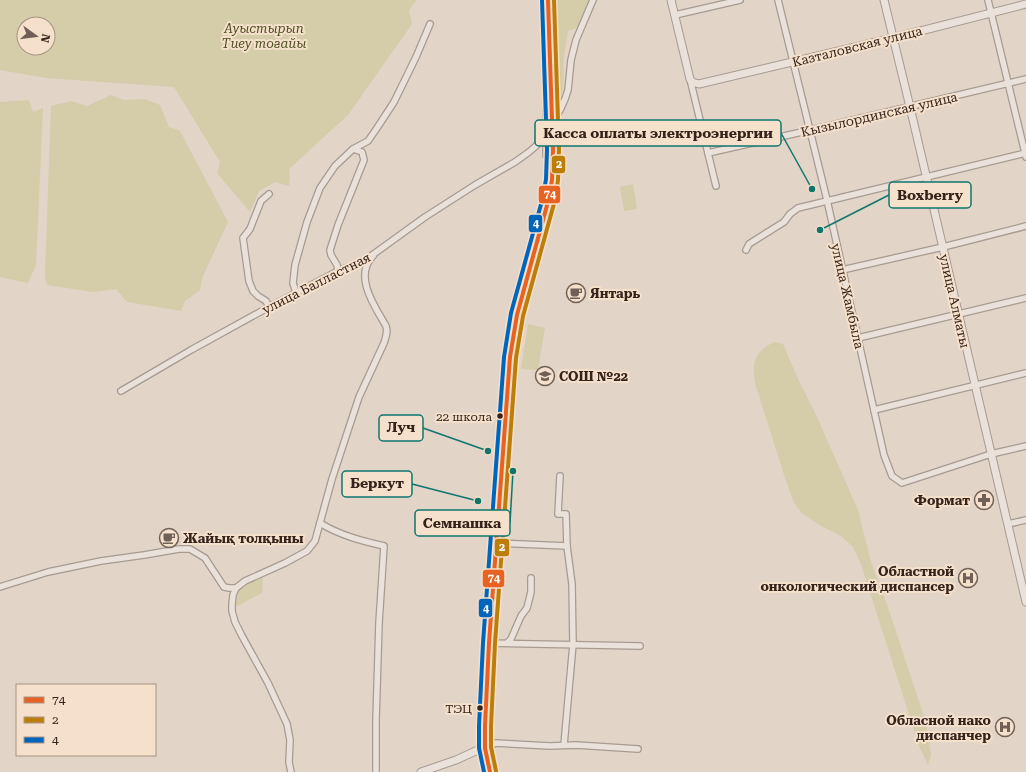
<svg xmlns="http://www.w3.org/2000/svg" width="1026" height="772" font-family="'Roboto Serif',serif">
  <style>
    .green { fill: #d5cca9; fill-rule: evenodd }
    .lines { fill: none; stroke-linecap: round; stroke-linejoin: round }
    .minor-casing { stroke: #a79a91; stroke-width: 8 }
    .tertiary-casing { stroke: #a79a91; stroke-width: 9 }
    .primary-casing { stroke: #8c8078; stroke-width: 11 }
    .minor { stroke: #eae2da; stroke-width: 5.5 }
    .tertiary { stroke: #eae2da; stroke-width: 7 }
    .primary { stroke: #e2d6ca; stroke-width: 9 }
    .primary-bridge-casing { stroke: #8c8078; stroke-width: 11; stroke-linecap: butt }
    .primary-bridge { stroke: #e2d6ca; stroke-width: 9 }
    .bus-1-casing { stroke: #f5e0cb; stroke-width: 7 }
    .bus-2-casing { stroke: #f5e0cb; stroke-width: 7 }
    .bus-3-casing { stroke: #f5e0cb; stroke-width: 7 }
    .bus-1 { stroke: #e86222; stroke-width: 4 }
    .bus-2 { stroke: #bc7e08; stroke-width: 4 }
    .bus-3 { stroke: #0065bd; stroke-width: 4 }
    .bus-dot { fill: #34221b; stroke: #f5e0cb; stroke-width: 1.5 }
    .labels { text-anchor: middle; stroke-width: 4; stroke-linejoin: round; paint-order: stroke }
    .bus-label { font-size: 12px; fill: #34221b; stroke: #f5e0cb; text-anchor: end }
    .park-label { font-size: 13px; font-style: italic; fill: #4e5021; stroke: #f5e0cb }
    .street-label { font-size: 13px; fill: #34221b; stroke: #f5e0cb }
    .poi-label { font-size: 13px; font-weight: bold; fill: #34221b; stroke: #f5e0cb; text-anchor: start }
    .leader { fill: none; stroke: #0f766e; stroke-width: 1.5 }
    .callout-dot { fill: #0f766e; stroke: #f5e0cb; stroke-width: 1.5 }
    .callout { fill: #f5e0cb; stroke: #0f766e; stroke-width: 1.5 }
    .callout-label { font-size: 14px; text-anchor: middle; font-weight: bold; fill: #34221b }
    .line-badge { stroke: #f5e0cb; stroke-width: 1.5 }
    .badge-label { font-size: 11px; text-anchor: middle; font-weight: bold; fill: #fff }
  </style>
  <rect width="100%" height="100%" fill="#e2d4c7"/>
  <g class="green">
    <path d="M0,0H417L409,10L412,24L348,115L289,169L290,177L289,186L275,182L259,191L250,212L217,173L220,162L174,87L46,78L0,70ZM24,24H48V48H24Z"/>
    <path d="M555,0H589L577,28L568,31C567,40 565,48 564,57C562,75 567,90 557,106Z"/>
    <path d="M111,95L124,100L144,99L160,105L169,127L180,131L228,222L203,276L200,290L185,301L181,311L127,302L116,289L93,292L47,285L45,276L51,106L71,101L87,106Z"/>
    <path d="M29,100L33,112L43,108L36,265L28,283L0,277V102Z"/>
    <path d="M633,184L637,209L624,211L620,187Z"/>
    <path d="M528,324L545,328L538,370L521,369Z"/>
    <path d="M774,342L783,344L798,379L817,417L858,510L871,562L889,610L926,723L931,755L928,765L919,746L861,564L853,547L841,536L821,526L802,513L794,503L785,478L755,383C752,362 754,352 774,342Z"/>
    <path d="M261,577L263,578L262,593L235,607L239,590Z"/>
  </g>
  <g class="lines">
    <defs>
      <g id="minor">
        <path d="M778,0L827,200L884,455L892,476L902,483L991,454L1026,446"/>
        <path d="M988,0L1026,157"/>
        <path d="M675,15L740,0"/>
        <path d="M690,79L716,186"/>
        <path d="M708,153L811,130L1026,79"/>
        <path d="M269,194L261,201L250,229L243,238L249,281L253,291L258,296L266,301L269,307"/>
        <path d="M746,250L749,244L784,222L790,214L798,208L1026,153"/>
        <path d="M842,270L943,247L1026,226"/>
        <path d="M338,271L337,265L331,255L330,250L338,225L364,160L362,152L353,149"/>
        <path d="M296,293L293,283L295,265L307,222L320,188L335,166L353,149L368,141L377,128L394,102L416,57L430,24"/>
        <path d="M858,338L1026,298"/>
        <path d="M121,391L191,350L269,307L338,271L364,261L425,217L475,185L515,162L529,152L536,146L543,137L560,110L565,99L568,90L571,60L576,40L593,0"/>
        <path d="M874,410L1026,373"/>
        <path d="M560,476L558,514H566L567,546L572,584L573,644L564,745"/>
        <path d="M320,523C339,535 362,541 384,546L379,623L376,720V772"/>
        <path d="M1008,524L1026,520"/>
        <path d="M494,543L567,546"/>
        <path d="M0,587L48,572L101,561L144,555L179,549H190L205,558L224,587L229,588H236"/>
        <path d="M489,643L640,646"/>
        <path d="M507,643L511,639L521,616L527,608L531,592V578"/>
        <path d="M484,748L496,743L550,746L576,745L638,749"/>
        <path d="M291,772L289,762L290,740L287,724L268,683L242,636L235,622L232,611V604L233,595L236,588L245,581L285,563L307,551L315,541L332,479L359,397L384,343C386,337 388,332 386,326C375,307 353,276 373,256"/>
      </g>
      <g id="tertiary">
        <path d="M671,0L690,79L692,82L699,84L893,38L1026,4"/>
        <path d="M884,0L910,107L1026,602"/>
        <path d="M421,772L456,760L480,749"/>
      </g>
      <path id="primary" d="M490,772L485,748V726L489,643L510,357L517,315L549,198L552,180L553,150"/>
    </defs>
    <use href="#minor" class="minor-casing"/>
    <use href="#tertiary" class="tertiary-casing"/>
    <use href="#primary" class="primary-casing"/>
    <use href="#minor" class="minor"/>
    <use href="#tertiary" class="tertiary"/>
    <use href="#primary" class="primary"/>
    <defs>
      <path id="primary-bridge" d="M547,0L548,158"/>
    </defs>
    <use href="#primary-bridge" class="primary-bridge-casing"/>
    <use href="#primary-bridge" class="primary-bridge"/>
    <defs>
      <path id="bus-1" d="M490,772L485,748V726L489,643L510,357L517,315L549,198L552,180L553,150L548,0"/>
      <path id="bus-2" d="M496,771L491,747V726L495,643L516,358L523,316L555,200L558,180L559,150L554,0"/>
      <path id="bus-3" d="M484,772L479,748V726L483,643L504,357L511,313L543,197L546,179L547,150L542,0"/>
    </defs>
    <use href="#bus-1" class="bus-1-casing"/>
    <use href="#bus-2" class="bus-2-casing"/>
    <use href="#bus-3" class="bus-3-casing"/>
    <use href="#bus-1" class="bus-1"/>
    <use href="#bus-2" class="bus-2"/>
    <use href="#bus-3" class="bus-3"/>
  </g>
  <defs>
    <symbol id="cafe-ring" viewBox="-11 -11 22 22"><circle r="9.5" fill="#f5e0cb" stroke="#716057" stroke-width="1.5"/><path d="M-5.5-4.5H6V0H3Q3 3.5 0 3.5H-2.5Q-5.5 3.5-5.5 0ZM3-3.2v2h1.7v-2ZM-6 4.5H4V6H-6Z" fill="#716057"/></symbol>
    <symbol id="school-ring" viewBox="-11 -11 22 22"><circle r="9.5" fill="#f5e0cb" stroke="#716057" stroke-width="1.5"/><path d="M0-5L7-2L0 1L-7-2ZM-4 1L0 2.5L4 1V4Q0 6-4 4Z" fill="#716057"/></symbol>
    <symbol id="pharmacy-ring" viewBox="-11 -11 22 22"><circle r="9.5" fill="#f5e0cb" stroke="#716057" stroke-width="1.5"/><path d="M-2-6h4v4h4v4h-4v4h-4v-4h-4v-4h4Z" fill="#716057"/></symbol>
    <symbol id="hospital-ring" viewBox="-11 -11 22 22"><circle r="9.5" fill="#f5e0cb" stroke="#716057" stroke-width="1.5"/><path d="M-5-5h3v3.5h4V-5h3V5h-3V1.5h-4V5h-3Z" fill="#716057"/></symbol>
  </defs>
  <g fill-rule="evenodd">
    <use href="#cafe-ring" x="565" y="282" width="22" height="22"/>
    <use href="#school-ring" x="534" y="365" width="22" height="22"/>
    <use href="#pharmacy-ring" x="973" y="489" width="22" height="22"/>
    <use href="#cafe-ring" x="158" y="527" width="22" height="22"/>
    <use href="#hospital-ring" x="957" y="567" width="22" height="22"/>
    <use href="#hospital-ring" x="994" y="716" width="22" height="22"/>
  </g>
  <g class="bus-dot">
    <circle cx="500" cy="416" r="3.5"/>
    <circle cx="480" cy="708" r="3.5"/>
  </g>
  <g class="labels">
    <g class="bus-label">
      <text x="492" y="421">22 школа</text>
      <text x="472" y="713">ТЭЦ</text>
    </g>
    <g class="park-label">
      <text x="264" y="33">Ауыстырып<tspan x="264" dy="15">Тиеу тоғайы</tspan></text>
    </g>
    <g class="street-label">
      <text transform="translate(857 46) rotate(-14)" y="5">Казталовская улица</text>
      <text transform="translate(879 114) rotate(-13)" y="5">Кызылординская улица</text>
      <text transform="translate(316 283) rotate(-27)" y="5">улица Балластная</text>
      <text transform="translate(848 296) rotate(77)" y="5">улица Жамбыла</text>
      <text transform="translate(955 301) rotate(77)" y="5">улица Алматы</text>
    </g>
    <g class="poi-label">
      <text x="590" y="298">Янтарь</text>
      <text x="559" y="381">СОШ №22</text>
      <text x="970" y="505" text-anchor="end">Формат</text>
      <text x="183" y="543">Жайық толқыны</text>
      <text x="954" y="576" text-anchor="end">Областной<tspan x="954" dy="15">онкологический диспансер</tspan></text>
      <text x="991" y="725" text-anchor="end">Обласной нако<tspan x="991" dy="15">диспанчер</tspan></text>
    </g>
  </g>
  <path class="leader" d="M812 189L781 133M820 230L889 195M488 451L423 428M478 501L412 484M513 471L510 523"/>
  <g class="callout-dot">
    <circle cx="812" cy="189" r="4"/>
    <circle cx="820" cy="230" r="4"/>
    <circle cx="488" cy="451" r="4"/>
    <circle cx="478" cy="501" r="4"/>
    <circle cx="513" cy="471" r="4"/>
  </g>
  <g class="callout">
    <rect x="535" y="120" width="246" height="26" rx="4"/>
    <rect x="889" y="182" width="82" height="26" rx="4"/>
    <rect x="379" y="415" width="44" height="26" rx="4"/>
    <rect x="342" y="471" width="70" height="26" rx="4"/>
    <rect x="415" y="510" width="95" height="26" rx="4"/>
  </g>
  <g class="callout-label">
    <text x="658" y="138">Касса оплаты электроэнергии</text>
    <text x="930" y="200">Boxberry</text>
    <text x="401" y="432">Луч</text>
    <text x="377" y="488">Беркут</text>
    <text x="462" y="528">Семнашка</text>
  </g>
  <g class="line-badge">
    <rect x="551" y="155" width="15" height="19" rx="4" fill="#bc7e08"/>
    <rect x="538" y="185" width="23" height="19" rx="4" fill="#e86222"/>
    <rect x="528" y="214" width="15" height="19" rx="4" fill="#0065bd"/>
    <rect x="494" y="538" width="16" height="19" rx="4" fill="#bc7e08"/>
    <rect x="482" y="569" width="23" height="19" rx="4" fill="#e86222"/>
    <rect x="478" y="598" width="15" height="20" rx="4" fill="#0065bd"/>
  </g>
  <g class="badge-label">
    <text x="559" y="168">2</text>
    <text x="550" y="198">74</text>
    <text x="536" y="227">4</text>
    <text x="502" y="551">2</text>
    <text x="494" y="582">74</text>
    <text x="486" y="612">4</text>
  </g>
  <rect x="16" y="684" width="140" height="72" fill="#f5e0cb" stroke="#a89485"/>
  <rect x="24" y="697" width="20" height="6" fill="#e86222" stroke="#a89485"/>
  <text x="52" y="704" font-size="12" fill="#34221b">74</text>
  <rect x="24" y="717" width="20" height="6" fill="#bc7e08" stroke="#a89485"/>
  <text x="52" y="724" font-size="12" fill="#34221b">2</text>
  <rect x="24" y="737" width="20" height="6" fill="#0065bd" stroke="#a89485"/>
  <text x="52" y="744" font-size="12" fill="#34221b">4</text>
  <g transform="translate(36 36) rotate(104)"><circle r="19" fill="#f5e0cb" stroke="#a89485"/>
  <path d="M0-3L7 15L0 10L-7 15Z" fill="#716057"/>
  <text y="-6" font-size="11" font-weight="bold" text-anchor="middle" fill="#34221b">N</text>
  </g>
</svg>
